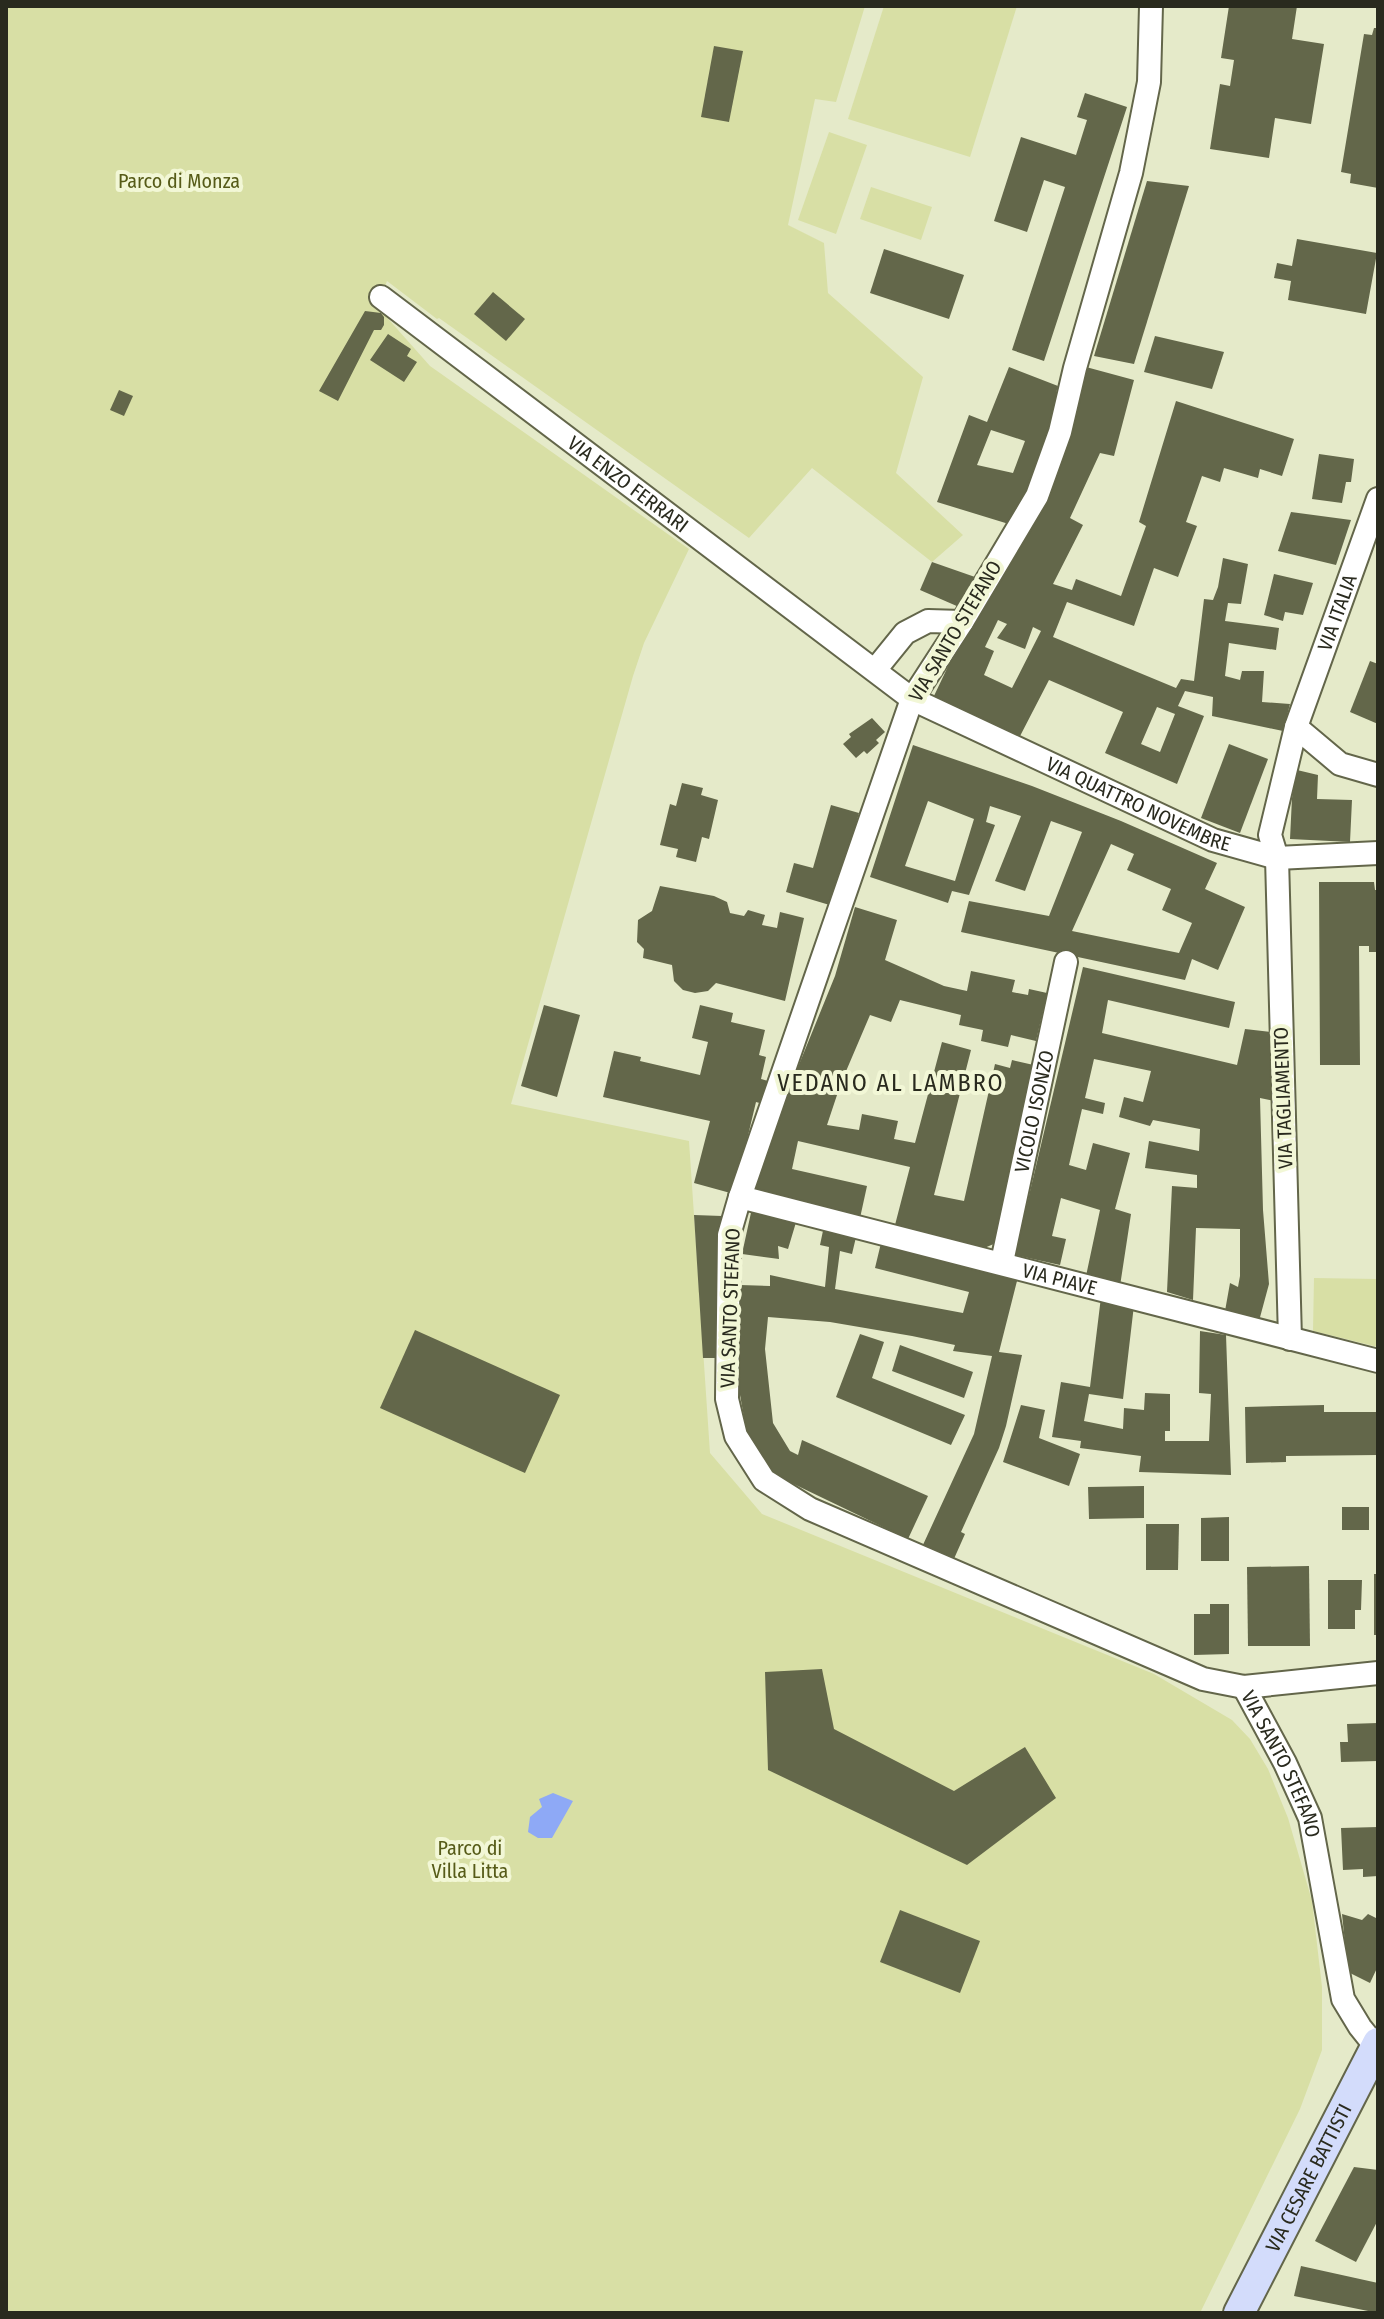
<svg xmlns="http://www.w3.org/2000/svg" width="1384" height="2319" font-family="'Fira Sans Condensed',sans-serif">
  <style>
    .green { fill: #d8dfa5 }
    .water { fill: #8ea9f6 }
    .building { fill: #63674a; fill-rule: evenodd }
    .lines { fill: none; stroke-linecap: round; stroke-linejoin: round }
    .street-casing { stroke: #63664a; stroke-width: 26 }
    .secondary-casing { stroke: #63664a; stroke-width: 34 }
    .street { stroke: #fff; stroke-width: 22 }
    .secondary { stroke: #d3dcfb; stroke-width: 30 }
    .labels { text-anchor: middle; stroke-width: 8; stroke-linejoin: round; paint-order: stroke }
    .park-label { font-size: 20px; fill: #565b18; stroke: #f2f7d6 }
    .street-label { font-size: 20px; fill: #292a1e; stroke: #f2f7d6 }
    .quarter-label { font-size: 24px; letter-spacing: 2px; fill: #292a1e; stroke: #f2f7d6 }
  </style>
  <rect width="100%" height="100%" fill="#e5eac9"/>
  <g class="green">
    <path d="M6,6H865L836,102L815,99L788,225L824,243L828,293L923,377L896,473L963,535L932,562L812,468L749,538L439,318L437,319L387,281L381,297L375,304L430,366L689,549L644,643L633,676L511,1104L689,1141L710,1453L762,1514L1154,1674L1232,1720L1250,1739L1268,1769L1288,1818L1312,1901L1322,1987V2050L1300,2109L1200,2313H6Z"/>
    <path d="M884,6H1017L970,157L848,119Z"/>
    <path d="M829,132L867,145L836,234L798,220Z"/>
    <path d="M871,187L932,207L921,240L860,219Z"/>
    <path d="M1314,1278L1378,1279V1347L1313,1331Z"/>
  </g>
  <path class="water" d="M553,1793L573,1801L552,1838H538L528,1832L530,1817L542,1807L539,1799Z"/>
  <g class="building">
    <path d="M1229,6H1297L1292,39L1324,44L1311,124L1275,118L1269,158L1210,149L1220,84L1230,86L1234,60L1221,58Z"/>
    <path d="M1374,28H1378V188L1350,183L1351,174L1341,172L1364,34L1372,35Z"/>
    <path d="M714,46L743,51L729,122L701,117Z"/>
    <path d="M1085,93L1127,107L1044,361L1012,350L1065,187L1044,180L1027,232L994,221L1021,137L1076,155L1087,120L1077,117Z"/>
    <path d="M1147,181L1189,186L1134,364L1094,356Z"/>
    <path d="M1297,239L1377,253L1366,314L1288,300L1291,281L1274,278L1277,263L1292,266Z"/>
    <path d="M884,249L964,275L949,319L870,293Z"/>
    <path d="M493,292L525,319L506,341L474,314Z"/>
    <path d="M365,311L381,313L384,317V325L381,330H374L338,401L319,391Z"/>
    <path d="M388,334L411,349L407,356L417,362L404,382L370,360Z"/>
    <path d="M1155,336L1224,352L1212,389L1144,372Z"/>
    <path d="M1009,367L1058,386L1056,393L1063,395L1035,481L1012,525L937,502L969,415L987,422ZM991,430L1025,441L1013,473L977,465Z"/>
    <path d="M1086,367L1134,380L1114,456L1100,453L1070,518L1083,525L1053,584L1072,590L1076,579L1121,596L1146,526L1139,522L1176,401L1294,439L1282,476L1260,469L1258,478L1224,468L1220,482L1202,476L1186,522L1197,526L1178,577L1154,568L1134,626L1067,602L1053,637L1176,688L1181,679L1194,681L1204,599L1213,600L1218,587L1223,558L1248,564L1241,604L1228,603L1225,621L1279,628L1276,650L1229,643L1225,676L1240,680L1242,671H1264L1262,702L1290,704L1283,731L1212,716L1213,697L1185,691L1178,706L1204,716L1177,784L1105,753L1123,712L1049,680L1018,740L933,698L952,658L1006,568ZM998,620L1007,624L997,638L1025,649L1033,627L1041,631L1012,688L984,675L994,651L985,647ZM1157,707L1175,714L1160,752L1141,744Z"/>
    <path d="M119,390L133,396L124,416L110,410Z"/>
    <path d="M1319,454L1354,459L1351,482H1346L1342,503L1312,499Z"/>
    <path d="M1291,512L1351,520L1336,565L1278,551Z"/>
    <path d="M932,562L975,577L959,607L920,590Z"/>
    <path d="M1274,574L1313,583L1303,615L1285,612L1283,621L1264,615Z"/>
    <path d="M1370,661L1378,664V724L1350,712Z"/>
    <path d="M872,718L885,732L876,740L879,743L867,754L864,751L856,758L843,744L851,737L849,734Z"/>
    <path d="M1229,744L1268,759L1240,833L1201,818Z"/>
    <path d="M913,745L1032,786L1121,821L1217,863L1205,889L1245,907L1218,970L1192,959L1185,980L961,932L969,901L1049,916L1082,832L1051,821L1025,891L995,881L1021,816L990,806L986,822L995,825L969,895L952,891L948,903L870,877ZM928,801L974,819L955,881L905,866ZM1111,844L1134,854L1127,870L1171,889L1162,910L1192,923L1179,953L1072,931Z"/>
    <path d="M1297,770L1318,775L1317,799L1352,800L1350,842L1290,839L1292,798Z"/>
    <path d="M682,783L703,788L701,795L718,800L709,839L702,837L696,862L676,857L678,849L660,845L670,804L676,806Z"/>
    <path d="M831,805L859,813L833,906L786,892L794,863L813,868Z"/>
    <path d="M1319,882H1374L1375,890H1378V952H1369V946H1359L1360,1065H1320Z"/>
    <path d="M660,886L714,896L727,902L730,913L744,916L748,910L765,915L762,925L777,928L780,912L804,918L785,1001L716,983L708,991L695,993L683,990L674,981L672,965L643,958L644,949L637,942L638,920L652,911Z"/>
    <path d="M855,907L897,920L885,960L944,986L967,991L971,971L1015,980L1012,992L1028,995L1029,989L1047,993L1036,1041L1011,1035L1008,1047L981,1041L983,1030L959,1025L961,1015L900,1000L891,1022L870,1015L841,1083L827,1125L859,1130L862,1114L898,1121L894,1139L915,1143L942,1042L971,1050L934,1195L964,1201L995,1064L1010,1068L1012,1060L1038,1066L996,1243L982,1249L895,1225L910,1167L798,1141L792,1169L867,1186L860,1218L754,1190L798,1067L835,976Z"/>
    <path d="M1083,967L1235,1002L1229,1028L1108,1000L1102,1033L1237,1065L1245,1029L1271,1032L1275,1101L1260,1098L1263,1210L1269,1284L1259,1321L1225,1311L1230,1283L1238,1287L1240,1276V1229L1196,1228L1193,1300L1167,1292L1172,1186L1197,1188V1175L1145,1168L1149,1141L1199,1151L1200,1129L1153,1120L1150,1126L1119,1117L1124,1097L1143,1102L1151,1071L1094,1059L1085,1098L1105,1103L1103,1114L1082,1109L1069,1165L1086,1170L1093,1143L1130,1153L1115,1209L1131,1214L1120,1286L1086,1276L1100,1210L1061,1198L1052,1236L1066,1239L1060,1265L1015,1255Z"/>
    <path d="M544,1005L580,1015L557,1097L521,1086Z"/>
    <path d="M700,1005L733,1013L731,1022L765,1030L759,1055L766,1057L761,1079L768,1081L763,1104L756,1102L734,1194L694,1183L710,1121L603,1097L614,1051L641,1057L640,1061L700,1075L708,1042L692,1038Z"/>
    <path d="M752,1208L797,1219L788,1249L778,1246L779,1259L742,1254Z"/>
    <path d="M694,1215L722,1216V1358H703Z"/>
    <path d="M824,1226L857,1233L852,1254L840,1251L835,1289L963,1313L969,1292L875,1268L881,1243L1018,1277L999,1352L1022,1355L1006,1426L999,1448L961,1532L965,1534L953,1561L922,1547L974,1434L992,1356L953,1351L955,1345L912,1336L830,1322L768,1317L765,1349L773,1423L790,1451L798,1455L802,1440L928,1496L908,1539L775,1475L759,1454L746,1428L740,1395L736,1309L740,1285L770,1286V1275L825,1287L829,1247L820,1245Z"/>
    <path d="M1101,1297L1134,1305L1123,1399L1089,1394L1084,1421L1123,1429L1124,1408L1144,1410L1145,1393L1170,1394V1431H1165V1441H1209L1211,1394L1199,1393L1200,1331L1226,1335L1231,1475L1139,1472L1141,1456L1080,1448L1081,1441L1052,1437L1061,1382L1090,1387Z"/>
    <path d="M415,1330L560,1395L525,1473L380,1408Z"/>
    <path d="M860,1334L884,1342L872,1378L965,1415L951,1445L836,1397Z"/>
    <path d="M900,1345L973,1372L964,1398L892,1371Z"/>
    <path d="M1021,1405L1045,1410L1039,1438L1080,1454L1069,1486L1003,1462Z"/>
    <path d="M1324,1405V1412H1378V1455L1286,1456V1462L1246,1463L1245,1407Z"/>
    <path d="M1144,1486V1518L1089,1519L1088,1487Z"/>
    <rect x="1342" y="1507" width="27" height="23"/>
    <path d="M1229,1517V1561H1201V1518Z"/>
    <path d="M1146,1524H1179L1178,1570H1146Z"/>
    <path d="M1309,1566L1310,1646H1248L1247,1567Z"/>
    <rect x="1374" y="1574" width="4" height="61"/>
    <path d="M1328,1580H1362L1361,1610H1355V1629H1328Z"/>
    <path d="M1210,1604H1229V1654L1194,1655V1614H1210Z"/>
    <path d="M822,1669L834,1729L954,1791L1025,1747L1056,1798L967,1865L768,1770L765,1672Z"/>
    <path d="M1378,1723V1761L1341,1762L1340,1742H1348L1347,1724Z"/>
    <path d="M1378,1827V1876L1363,1877V1869L1343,1870L1341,1828Z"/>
    <path d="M900,1910L980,1941L960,1993L880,1962Z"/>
    <path d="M1342,1914L1362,1920L1368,1914L1378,1919V1966L1370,1983L1348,1972Z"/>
    <path d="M1354,2167L1378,2170V2220L1356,2262L1315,2241Z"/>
    <path d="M1301,2266L1378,2283V2313L1294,2296Z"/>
  </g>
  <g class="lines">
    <defs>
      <g id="street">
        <path d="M1151,6L1149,82L1131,173L1075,368L1060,432L1037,496L962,622L912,699L740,1197L729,1235L727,1399L736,1436L764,1480L810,1509L1203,1679L1244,1687L1378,1673"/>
        <path id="s1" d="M381,297L912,699L1213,840L1277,858L1378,853"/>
        <path d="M875,670L905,633L928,621L962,622"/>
        <path d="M1296,727L1340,764L1378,775"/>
        <path id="s2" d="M740,1197L1378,1361"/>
        <path id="s3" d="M1002,1262L1066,962"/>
        <path id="s4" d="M1290,1339L1277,858L1270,835L1296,727L1378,499"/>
        <path id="s5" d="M1244,1687L1285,1763L1310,1818L1343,1999L1360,2027L1376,2047"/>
      </g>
      <g id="secondary">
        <path id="s6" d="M1239,2313L1378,2043"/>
      </g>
    </defs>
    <use href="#street" class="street-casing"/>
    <use href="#secondary" class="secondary-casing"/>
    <use href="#street" class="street"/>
    <use href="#secondary" class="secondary"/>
  </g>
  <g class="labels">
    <g class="park-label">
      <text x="179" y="188">Parco di Monza</text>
      <text x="470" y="1855">Parco di<tspan x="470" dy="23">Villa Litta</tspan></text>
    </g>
    <g class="street-label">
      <text dy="7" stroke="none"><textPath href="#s1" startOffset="310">VIA ENZO FERRARI</textPath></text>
      <text dy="7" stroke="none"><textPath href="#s4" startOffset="738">VIA ITALIA</textPath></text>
      <text transform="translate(955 631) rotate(-59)" y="7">VIA SANTO STEFANO</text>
      <text dy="7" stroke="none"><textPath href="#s1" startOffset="916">VIA QUATTRO NOVEMBRE</textPath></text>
      <text transform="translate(1283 1098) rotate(-92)" y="7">VIA TAGLIAMENTO</text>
      <text dy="7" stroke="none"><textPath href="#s3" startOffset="154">VICOLO ISONZO</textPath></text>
      <text dy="7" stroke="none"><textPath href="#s2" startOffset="330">VIA PIAVE</textPath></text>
      <text transform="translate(730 1308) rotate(-88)" y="7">VIA SANTO STEFANO</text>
      <text dy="7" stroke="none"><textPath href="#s5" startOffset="86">VIA SANTO STEFANO</textPath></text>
      <text dy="7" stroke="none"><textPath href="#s6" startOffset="152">VIA CESARE BATTISTI</textPath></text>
    </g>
    <g class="quarter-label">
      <text x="891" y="1091">VEDANO AL LAMBRO</text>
    </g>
  </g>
  <rect width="1384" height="2319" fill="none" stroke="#292a1e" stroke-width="16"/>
</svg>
